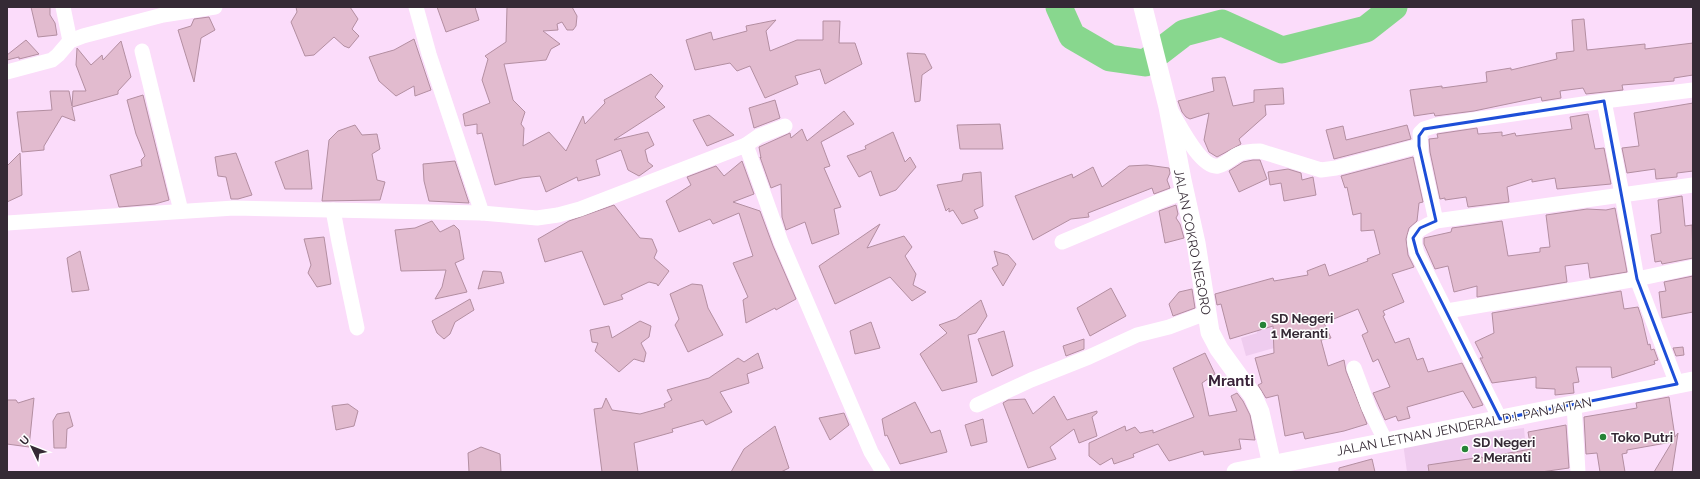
<svg xmlns="http://www.w3.org/2000/svg" width="1700" height="479" font-family="Raleway,sans-serif">
  <style>
    .built { fill: #efccef }
    .lines { fill: none; stroke-linecap: round; stroke-linejoin: round }
    .river { stroke: #88d78e; stroke-width: 27 }
    .building { fill: #e2bbcf; stroke: #b38ea1 }
    .minor { stroke: #fff; stroke-width: 15 }
    .tertiary { stroke: #fff; stroke-width: 19 }
    .marked { fill: none; stroke: #1d4ed8; stroke-width: 3; stroke-linejoin: round }
    .poi-dot { fill: #258336; stroke: #fff; stroke-width: 1.5 }
    .labels { text-anchor: middle; stroke-width: 3; stroke-linejoin: round; paint-order: stroke }
    .street-label { font-size: 13px; fill: #352a35; stroke: #fff }
    .poi-label { font-size: 13px; font-weight: bold; fill: #352a35; stroke: #fff; text-anchor: start }
    .quarter-label { font-size: 15px; font-weight: bold; fill: #392239; stroke: #fff }
  </style>
  <rect width="100%" height="100%" fill="#fbdcfa"/>
  <g class="built">
    <path d="M1253,311L1270,316L1274,348L1246,356L1241,338L1257,333Z"/>
    <path d="M1524,428L1526,450L1537,447L1542,472H1407L1403,443Z"/>
  </g>
  <g class="lines">
    <path class="river" d="M1059,7L1072,36L1110,58L1145,63L1184,33L1222,23L1282,50L1366,29L1394,7"/>
  </g>
  <g class="building">
    <path d="M31,7H50V15L55,23L57,35L38,37Z"/>
    <path d="M296,7H350L358,19L352,29L359,36L349,48L344,46L334,37L314,55L305,56L291,22L297,12Z"/>
    <path d="M437,7H475L479,20L446,32Z"/>
    <path d="M507,7H572L577,16L576,26L573,30H567L562,22L557,24L558,30L543,31L560,44L551,49L546,60L504,64L513,100L525,112L521,124L524,128L523,146L549,132L566,151L583,116L585,124L605,103L604,100L651,74L663,86L655,97L665,107L614,140L648,132L654,145L645,150L648,162L653,166L639,176L628,170L621,150L596,160L600,175L578,181L577,177L546,192L540,176L522,178L495,185L482,133L477,134V124L465,126L463,114L490,103L482,80L488,59L485,56L506,42Z"/>
    <path d="M209,17L215,30L201,38L194,82L178,30L191,26L194,19Z"/>
    <path d="M1584,19L1587,50L1645,44V49L1693,43V75L1674,78V81L1622,85L1623,90L1586,94L1583,88L1560,91L1561,98L1542,101L1541,97L1474,111L1435,116L1434,113L1414,116L1410,90L1442,86V88L1487,82L1486,72L1511,68V70L1557,59L1556,53L1574,51L1572,20Z"/>
    <path d="M776,20L766,31L770,51L797,40H823V21H840L839,43H855L862,64L825,84L820,69L795,76L798,84L765,98L750,66L737,71L730,63L695,70L686,40L711,32L713,40L747,31L746,26Z"/>
    <path d="M414,39L431,90L415,96L414,86L396,96L379,81L369,57L394,50Z"/>
    <path d="M26,40L39,54L19,59V57L7,60V55Z"/>
    <path d="M121,41L131,77L118,91V94L72,107L75,121L62,116L44,146V150L22,152L17,112L52,110L50,91H69L72,106L73,91H86L76,65L77,48L91,65L102,55L103,60Z"/>
    <path d="M907,53L925,54L932,68L922,75L920,101L915,102Z"/>
    <path d="M1225,77L1233,106L1254,102V90L1283,88L1284,104L1265,105L1266,115L1239,139L1241,144L1217,157L1209,152L1204,140L1209,113L1190,119L1186,117L1182,112L1178,101L1214,91L1212,78Z"/>
    <path d="M143,95L169,200L155,204L119,207L110,175L142,166L141,160L145,156L136,134L127,100Z"/>
    <path d="M775,100L780,118L754,128L749,108Z"/>
    <path d="M1693,103V171L1677,173V177L1656,179L1655,169L1627,173L1622,148L1639,146L1634,113Z"/>
    <path d="M844,111L854,124L821,142L830,166L824,168L841,207L834,209L839,234L812,244L805,222L786,230L782,217L781,184L771,188L760,157L761,158L759,147L790,133L791,138L802,129L807,141Z"/>
    <path d="M1588,114L1595,149L1604,148L1611,184L1557,189L1555,178L1532,182V179L1507,187L1509,202L1468,207L1466,197L1445,200V198L1440,199L1430,152L1429,139L1438,138L1437,134L1477,128L1478,134L1502,132V136L1515,133L1516,136L1572,129L1570,117Z"/>
    <path d="M709,115L734,135L707,146L693,120Z"/>
    <path d="M1000,124L1003,149H960L957,125Z"/>
    <path d="M355,125L362,135L377,134L380,149L372,154L377,180L385,182L380,200L322,201L329,140L338,131Z"/>
    <path d="M1407,125L1411,139L1334,159L1326,130L1343,126L1346,140Z"/>
    <path d="M893,132L905,162L910,157L916,167L896,190L880,196L871,171L859,177L847,156L866,149L865,146Z"/>
    <path d="M308,150L312,189H285L275,162Z"/>
    <path d="M20,153L22,195L7,202V166Z"/>
    <path d="M236,153L252,195L238,199H231L226,177L218,176L215,157Z"/>
    <path d="M1413,157L1423,202L1419,203L1417,221L1409,228L1406,239L1408,255L1414,267L1392,274L1404,302L1383,311L1385,315L1383,316L1395,343L1409,338L1417,360L1423,358L1428,372L1462,363L1483,405L1473,408L1463,391L1407,407L1410,418L1398,421L1396,416L1385,420L1373,393L1390,387L1378,359L1373,362L1362,335L1368,332L1358,309L1324,323L1331,338L1321,340L1328,366L1344,360L1346,371L1367,424L1344,431L1305,439L1303,432L1285,436L1278,395L1266,398L1258,385L1262,383L1255,358L1274,353L1273,326L1230,339L1221,304L1217,305L1215,294L1273,278L1274,281L1308,275L1307,271L1325,264L1329,276L1368,261L1367,259L1380,254L1374,230L1361,231V213L1353,215L1347,187L1345,188L1341,176Z"/>
    <path d="M1253,160H1260L1267,179L1239,192L1229,171L1243,162Z"/>
    <path d="M455,161L469,203L429,201L424,181L423,164Z"/>
    <path d="M742,161L754,194L733,202L760,211L773,246L796,299L776,310L775,308L746,323L743,300L748,297L733,263L753,256L739,213L713,224L710,219L679,232L666,201L691,185L687,177L716,166L724,176Z"/>
    <path d="M1147,165L1169,168L1170,173L1167,180L1170,188L1154,194L1152,188L1088,213L1089,217L1071,219L1033,240L1015,196L1072,174L1073,178L1093,167L1102,187L1129,166Z"/>
    <path d="M1288,169L1301,173L1302,180L1313,177L1316,195L1284,201L1281,183L1270,185L1268,172Z"/>
    <path d="M981,172L983,206L974,210L978,218L962,224L953,210L949,212V208L946,211L937,185L962,181L963,174Z"/>
    <path d="M1682,196L1685,226L1692,225L1693,258L1662,264L1661,261L1655,262L1651,235L1661,233L1658,200Z"/>
    <path d="M614,205L640,238L652,239L657,251L654,258L669,271L658,286L657,284L649,282L621,295L623,299L604,305L582,251L545,262L538,239L569,221Z"/>
    <path d="M1176,205L1178,214L1176,218L1180,224L1184,238L1165,243L1159,211Z"/>
    <path d="M1615,208L1627,272L1590,278L1588,263L1565,266L1567,282L1477,297V286L1454,292L1448,266L1435,269L1424,244V238L1451,232L1452,228L1502,221L1508,256L1540,252V248L1550,247L1546,215L1587,209L1606,210Z"/>
    <path d="M432,221L440,232L454,225L459,230L464,259L455,263L467,292L435,299L442,287L446,270L401,271L395,230L415,228Z"/>
    <path d="M880,224L867,248L904,236L912,247L905,256L916,274L913,285L926,292L912,301L890,277L835,304L819,266Z"/>
    <path d="M324,237L331,284L317,287L308,273L311,265L304,239Z"/>
    <path d="M80,251L89,290L72,292L67,258Z"/>
    <path d="M994,251L1008,255L1016,264L1003,286L992,268L998,265Z"/>
    <path d="M483,271L501,272L504,283L478,289Z"/>
    <path d="M1693,276V312L1662,318L1659,292L1666,291L1664,282Z"/>
    <path d="M692,284L702,285L708,308L723,335L688,352L675,325L679,319L670,294Z"/>
    <path d="M1111,288L1126,316L1090,336L1077,308Z"/>
    <path d="M1192,289L1195,308L1173,316L1169,304L1179,292Z"/>
    <path d="M1621,291L1624,309L1638,307L1642,319L1648,345L1650,344L1651,350L1654,349L1658,360L1654,361L1655,364L1612,378L1611,367H1576L1579,382L1573,383L1574,393L1555,395V389L1536,388V377L1492,383L1480,358H1483L1475,342L1494,333L1492,313Z"/>
    <path d="M470,299L474,310L455,322L450,334L444,339L437,333L432,321Z"/>
    <path d="M981,300L987,316L976,333L968,335L977,382L942,391L920,354L947,333L939,325L956,319Z"/>
    <path d="M640,321L651,326L649,337L641,343L646,353L644,362L634,359L619,372L595,351L598,343L592,342L590,330L609,326L612,338Z"/>
    <path d="M871,322L880,348L855,354L850,331Z"/>
    <path d="M1004,331L1013,366L992,376L978,339Z"/>
    <path d="M1084,339V349L1066,356L1063,346Z"/>
    <path d="M1683,347L1684,355L1676,356L1673,348Z"/>
    <path d="M758,353L763,368L747,374L749,383L720,392L732,412L706,425L703,420L672,429L673,432L634,443L638,472H602L594,409L602,408L606,398L612,410L640,414L665,407L664,404L672,400L667,390L709,378L738,358L744,362Z"/>
    <path d="M1205,353L1215,374L1202,383L1209,416L1237,411L1231,396L1237,393L1243,401L1250,415L1255,440L1239,439L1241,449L1204,455L1203,451L1169,461L1158,444L1133,454L1134,457L1114,464L1112,458L1100,465L1089,456V443L1125,426L1126,431L1135,427L1140,433L1153,430V433L1194,417L1173,368Z"/>
    <path d="M1054,396L1067,420L1097,411V413L1092,417L1097,436L1079,443L1074,429L1050,447L1056,459L1028,468L1003,403L1008,400L1025,399L1033,414Z"/>
    <path d="M1669,397L1675,437L1678,433L1672,472H1654L1672,442L1627,450V453L1622,454L1625,472H1600L1597,453L1586,454L1584,417L1637,408L1636,403Z"/>
    <path d="M34,398L29,447L7,444V400H16L18,403Z"/>
    <path d="M915,402L931,433L940,430L947,452L900,464L887,435L885,436L882,419Z"/>
    <path d="M348,404L358,411L354,426L336,430L332,406Z"/>
    <path d="M69,412L73,426L67,429L66,448H54L53,421L57,414Z"/>
    <path d="M844,413L849,425L830,440L819,418Z"/>
    <path d="M983,419L987,442L971,446L965,425Z"/>
    <path d="M1566,425L1569,468L1541,472H1429L1428,465L1482,457V458L1531,449L1528,432Z"/>
    <path d="M775,426L789,468L781,472H731L744,449Z"/>
    <path d="M481,447L500,454L501,472H469L468,453Z"/>
    <path d="M1372,459L1375,472H1339V468Z"/>
  </g>
  <g class="lines">
    <g class="minor">
      <path d="M63,7L70,41"/>
      <path d="M416,7L429,54L482,213"/>
      <path d="M142,51L181,211"/>
      <path d="M7,72L52,60L58,55L70,41L83,36L163,15L215,7"/>
      <path d="M1604,101L1622,194L1637,279L1677,384"/>
      <path d="M1171,111C1179,124 1201,169 1218,166C1226,164 1232,157 1239,154C1246,151 1253,151 1260,151L1321,170L1336,168L1419,146"/>
      <path d="M746,145L759,136L785,126"/>
      <path d="M333,210L339,242L357,328"/>
      <path d="M1436,221L1693,185"/>
      <path d="M7,223L234,208L482,213L537,218L558,215L580,209L746,145L781,242L871,452L883,472"/>
      <path d="M1062,242L1160,201L1184,192"/>
      <path d="M1447,311L1637,279L1693,267"/>
      <path d="M1354,368L1369,408L1386,442"/>
      <path d="M1574,404L1578,472"/>
      <path d="M977,405L1031,380L1089,357L1137,335L1169,327L1206,313"/>
      <path d="M1500,419L1417,253C1410,231 1418,230 1436,221L1421,153L1420,133L1424,129L1437,125L1604,101L1693,90"/>
    </g>
    <g class="tertiary">
      <path d="M1143,7L1168,107L1182,180L1196,243L1210,332L1219,349L1253,396L1260,412L1272,465"/>
      <path d="M1236,472L1693,381"/>
    </g>
  </g>
  <path class="marked" d="M1604,101L1637,279L1677,384L1500,419L1417,253L1413,238L1420,228L1436,221L1419,146V136L1424,129Z"/>
  <g class="poi-dot">
    <circle cx="1263" cy="325" r="4"/>
    <circle cx="1603" cy="437" r="4"/>
    <circle cx="1465" cy="449" r="4"/>
  </g>
  <g class="labels">
    <g class="street-label">
      <text transform="translate(1193 242) rotate(79)" y="5">JALAN COKRO NEGORO</text>
      <text transform="translate(1464 426) rotate(-11)" y="5">JALAN LETNAN JENDERAL D.I. PANJAITAN</text>
    </g>
    <g class="poi-label">
      <text x="1271" y="323">SD Negeri<tspan x="1271" dy="15">1 Meranti</tspan></text>
      <text x="1611" y="442">Toko Putri</text>
      <text x="1473" y="447">SD Negeri<tspan x="1473" dy="15">2 Meranti</tspan></text>
    </g>
    <g class="quarter-label">
      <text x="1231" y="386">Mranti</text>
    </g>
  </g>
  <rect width="1700" height="479" fill="none" stroke="#352a35" stroke-width="16"/>
  <g transform="translate(32 447) rotate(313)" stroke="#ffffff" stroke-width="3" paint-order="stroke">
  <path d="M0-3L7 15L0 10L-7 15Z" fill="#352a35"/>
  <text y="-6" font-size="11" font-weight="bold" text-anchor="middle" fill="#352a35">U</text>
  </g>
</svg>
